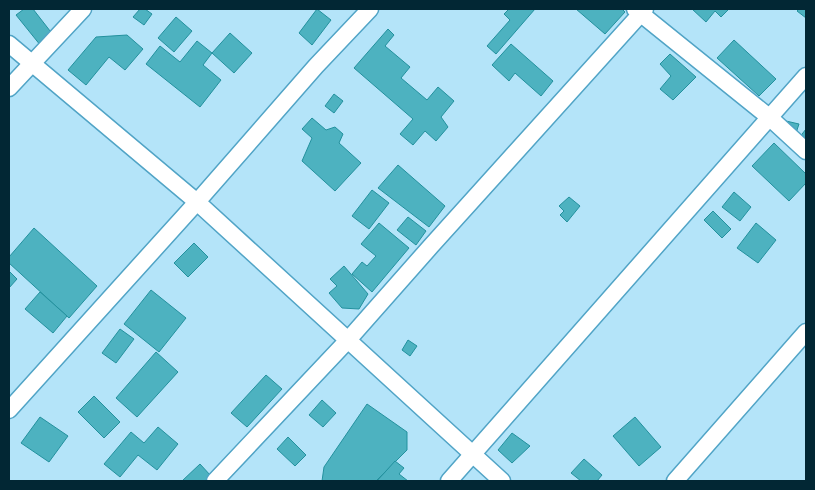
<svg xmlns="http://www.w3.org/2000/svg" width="815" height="490" font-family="Literata,serif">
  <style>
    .building { fill: #4db2c0; stroke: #23919e }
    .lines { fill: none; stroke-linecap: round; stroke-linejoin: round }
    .minor-casing { stroke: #51a4c6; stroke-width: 19 }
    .minor { stroke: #fff; stroke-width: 16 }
  </style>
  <rect width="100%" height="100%" fill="#b4e4f9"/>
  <g class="building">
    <path d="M24,9H33L54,36L41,46L16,15Z"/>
    <path d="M140,9H145L152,14L144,25L133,17Z"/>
    <path d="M317,9L331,20L312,45L299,33Z"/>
    <path d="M509,9H535L496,54L487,46L510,20L504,14Z"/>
    <path d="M576,9H622L625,12L605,34Z"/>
    <path d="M692,9H729L721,17L715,11L706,22Z"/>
    <path d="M799,9H806V18L797,11Z"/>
    <path d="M176,17L192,31L174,52L158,38Z"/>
    <path d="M388,29L394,35L385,46L410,67L401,78L427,100L438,87L454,101L441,117L448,127L436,141L425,131L413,145L400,134L413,119L354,68Z"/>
    <path d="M230,33L252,53L234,73L212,53Z"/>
    <path d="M127,35L143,49L125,70L109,57L86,85L68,70L96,37Z"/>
    <path d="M734,40L776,79L759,96L717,58Z"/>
    <path d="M197,41L212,53L203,65L221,80L200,107L146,64L160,46L180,62Z"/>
    <path d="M511,44L553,81L541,96L515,73L509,81L492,65Z"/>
    <path d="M670,54L696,77L673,100L660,89L671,76L660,64Z"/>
    <path d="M334,94L343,101L334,113L325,106Z"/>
    <path d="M312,118L326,130L335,127L343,134L339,143L361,163L335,191L302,161L312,138L302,129Z"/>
    <path d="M786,121L799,124L795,136L784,128Z"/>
    <path d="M806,129V145L799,138Z"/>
    <path d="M774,143L806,174V183L789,201L752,166Z"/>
    <path d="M398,165L445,206L429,227L378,188Z"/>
    <path d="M372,190L389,203L369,229L352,216Z"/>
    <path d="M734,192L751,207L740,221L722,207Z"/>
    <path d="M569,197L580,206L567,222L560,215L564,211L559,206Z"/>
    <path d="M713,211L731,229L722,238L704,220Z"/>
    <path d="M408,217L426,231L416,245L397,230Z"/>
    <path d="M379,223L409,248L372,292L352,274L362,262L367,266L376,256L361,244Z"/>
    <path d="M756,223L776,240L758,263L737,248Z"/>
    <path d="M34,228L97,286L69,318L9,263V257Z"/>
    <path d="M194,243L208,257L188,277L174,263Z"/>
    <path d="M344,266L368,294L359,309L342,308L329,293L337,286L330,279Z"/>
    <path d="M9,271L17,279L9,288Z"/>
    <path d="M151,290L186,318L159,352L124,324Z"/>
    <path d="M40,292L67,316L53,333L25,309Z"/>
    <path d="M120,329L134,339L116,363L102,353Z"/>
    <path d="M408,340L417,346L410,356L402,350Z"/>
    <path d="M156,352L178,372L137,417L116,398Z"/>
    <path d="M266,375L282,389L247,427L231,413Z"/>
    <path d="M94,396L120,422L104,438L78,412Z"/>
    <path d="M322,400L336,413L323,427L309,415Z"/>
    <path d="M367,404L407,432V450L376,481H322L324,467Z"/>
    <path d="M40,417L68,436L49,462L21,443Z"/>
    <path d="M635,417L661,447L639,466L613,436Z"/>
    <path d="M158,427L178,444L157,470L138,455L120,477L104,464L131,432L144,443Z"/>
    <path d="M512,433L530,446L512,463L498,450Z"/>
    <path d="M288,437L306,455L295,466L277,449Z"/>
    <path d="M584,459L602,475L597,481H581L571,473Z"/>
    <path d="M395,461L404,468L399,474L408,481H377Z"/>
    <path d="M200,464L211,476L206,481H182Z"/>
  </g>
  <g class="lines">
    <defs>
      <g id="minor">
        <path d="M635,9L769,117L806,151"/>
        <path d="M9,44L197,202L502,481"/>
        <path d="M9,88L83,9"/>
        <path d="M9,410L197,202L316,66L370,9"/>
        <path d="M215,481L348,340L431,246L645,9"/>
        <path d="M449,481L806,76"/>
        <path d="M675,481L806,332"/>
      </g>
    </defs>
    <use href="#minor" class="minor-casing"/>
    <use href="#minor" class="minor"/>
  </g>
  <rect width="815" height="490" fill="none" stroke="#022734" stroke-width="20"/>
</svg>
